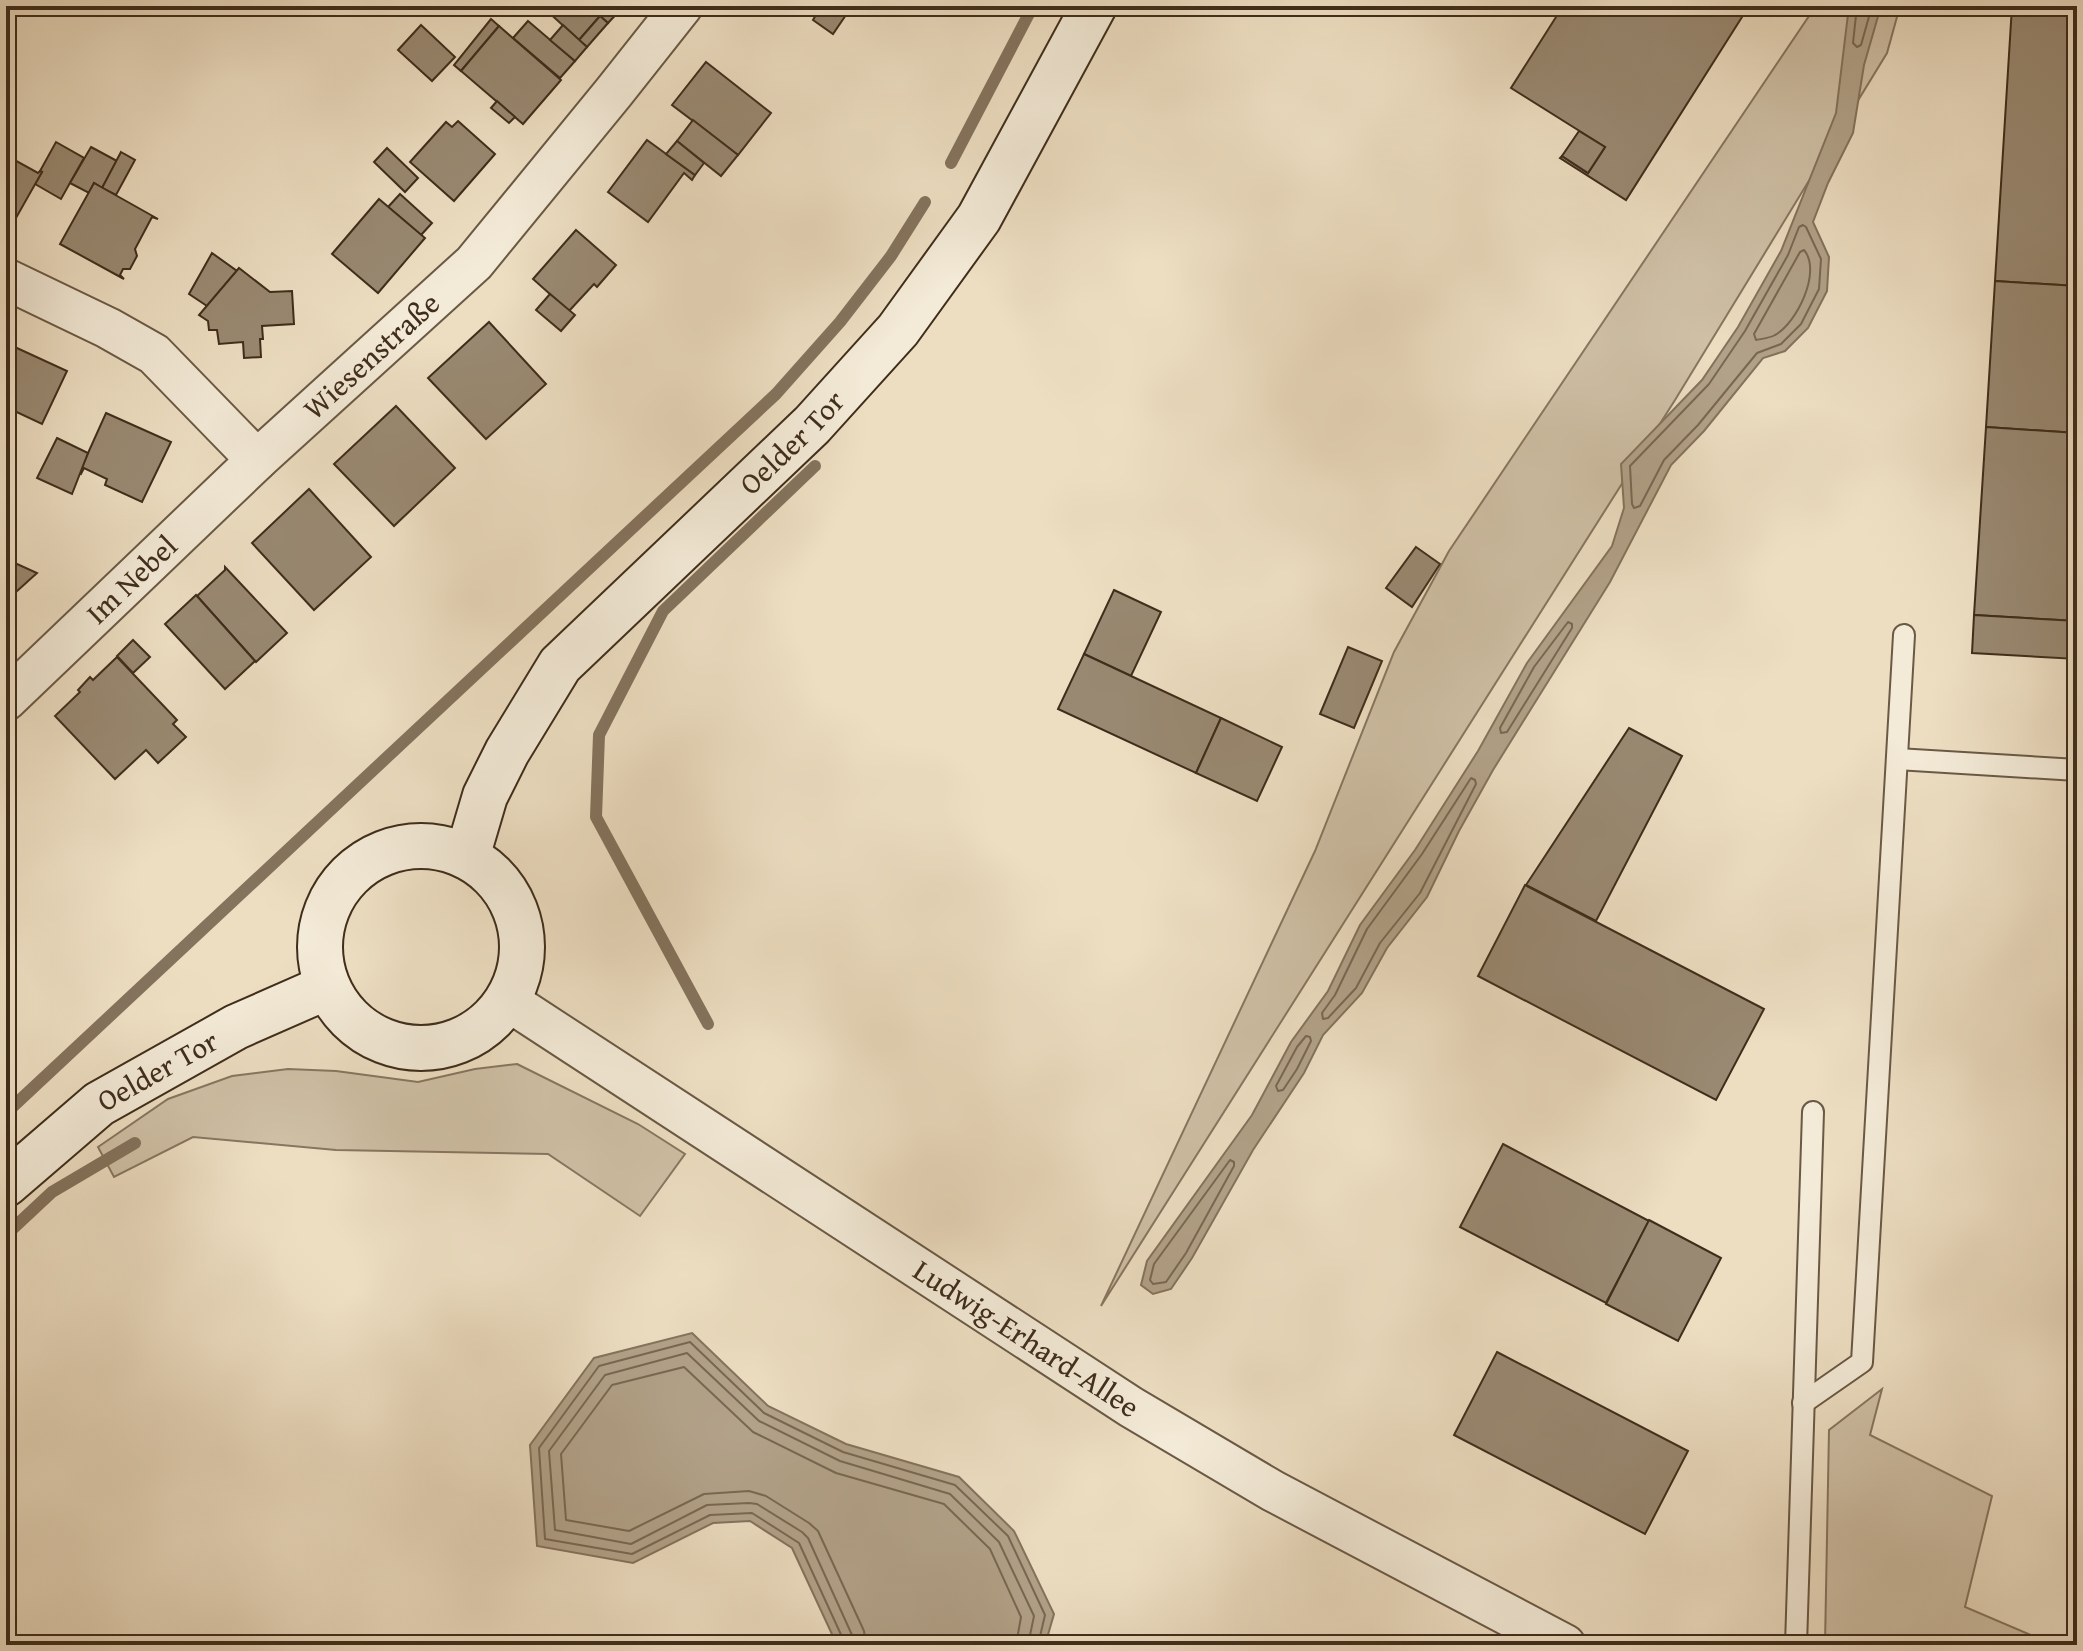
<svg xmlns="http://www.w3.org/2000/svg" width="2083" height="1651" font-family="'Gentium Book Plus',serif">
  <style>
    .green { fill: #cfc0a6; stroke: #877660; stroke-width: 2 }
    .water { fill: #b2a289; stroke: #84735d; stroke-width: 2 }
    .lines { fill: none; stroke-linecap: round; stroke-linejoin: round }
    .shore { stroke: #786852; stroke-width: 2 }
    .stream { stroke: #84735d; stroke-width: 12 }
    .building { fill: #998972; stroke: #3f2d1b; stroke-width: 2 }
    .service-casing { stroke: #6a5945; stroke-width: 24 }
    .minor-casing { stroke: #6a5945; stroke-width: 44 }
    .secondary-casing { stroke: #3f2d1b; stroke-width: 48 }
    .service { stroke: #f3ead7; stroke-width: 20 }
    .minor { stroke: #f3ead7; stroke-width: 40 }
    .secondary { stroke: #f3ead7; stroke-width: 44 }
    .labels { text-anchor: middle; stroke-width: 6; stroke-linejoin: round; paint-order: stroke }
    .street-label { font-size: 30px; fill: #3f2d1b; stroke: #f3ead7 }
  </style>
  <rect width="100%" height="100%" fill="#eddec2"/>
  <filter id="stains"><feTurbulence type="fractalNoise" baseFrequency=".0025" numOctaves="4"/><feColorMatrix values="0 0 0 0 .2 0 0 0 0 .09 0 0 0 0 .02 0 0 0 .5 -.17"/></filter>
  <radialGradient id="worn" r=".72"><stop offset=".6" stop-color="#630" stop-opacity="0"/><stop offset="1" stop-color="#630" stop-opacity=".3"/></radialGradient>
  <g class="green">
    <path d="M1813,6H1900L1887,53L1675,400L1101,1306L1315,851L1394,652L1449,551L1811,13Z"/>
    <path d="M517,1064L638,1124L685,1154L640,1216L548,1154L336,1150L193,1137L114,1177L98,1147L168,1099L232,1076L288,1069L336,1071L418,1082L475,1069Z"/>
    <path d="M1882,1389L1870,1435L1992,1496L1965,1607L2054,1645H1825L1829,1430Z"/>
  </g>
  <g class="water">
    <path d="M1849,6H1881L1864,65L1853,133L1828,183L1813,222L1829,257L1827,291L1808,328L1785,351L1763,358L1704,431L1671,465L1610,582L1493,770L1459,831L1427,897L1387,948L1362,993L1323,1035L1304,1073L1253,1150L1192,1258L1171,1289L1153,1294L1141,1285L1147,1261L1252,1115L1291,1042L1328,991L1360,925L1415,850L1478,751L1527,663L1612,546L1624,508L1621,464L1702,380L1738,327L1781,251L1836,113Z"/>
    <path d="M692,1333L768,1406L846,1444L959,1477L1014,1531L1054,1614L1045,1645H837L792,1548L750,1521L713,1523L633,1563L537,1546L530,1445L594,1358Z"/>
  </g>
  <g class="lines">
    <g class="shore">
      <path d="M1857,6L1853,43L1857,47L1861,45L1872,6"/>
      <path d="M1803,225L1806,227L1821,259L1819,289L1801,324L1781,344L1757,353L1698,425L1664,460L1640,506L1634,508L1632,504L1630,466L1709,384L1745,331L1788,255L1799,227Z"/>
      <path d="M1804,250C1822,271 1797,323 1775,335C1770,338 1761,339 1756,340L1754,334L1800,252Z"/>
      <path d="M1568,622L1572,624V628L1507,732L1501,733L1500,728L1534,667Z"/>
      <path d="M1471,778L1475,780L1476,784L1420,893L1380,943L1356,988L1328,1018L1323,1019L1322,1013L1335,995L1367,929L1422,854Z"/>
      <path d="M1306,1036L1310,1037L1311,1041L1297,1069L1283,1090L1278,1091L1276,1086L1297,1047Z"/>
      <path d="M1230,1160L1234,1162V1166L1186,1253L1166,1282L1153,1284L1150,1280L1154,1264Z"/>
      <path d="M844,1645L843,1639L799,1543L752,1513L710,1515L632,1554L545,1539L539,1448L599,1366L690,1342L764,1413L843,1452L955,1485L1008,1536L1045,1615L1038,1645"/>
      <path d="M854,1645L852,1635L808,1538L802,1532L757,1504L749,1503L707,1505L631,1544L555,1530L549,1451L605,1375L687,1353L759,1421L840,1461L950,1494L999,1542L1034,1616L1028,1645"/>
      <path d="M866,1645L864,1631L818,1531L809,1523L766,1496L749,1491L704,1494L629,1531L566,1520L561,1454L612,1385L684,1367L753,1432L836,1473L944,1504L990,1549L1021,1617L1016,1645"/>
    </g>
    <g class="stream">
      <path d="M951,163L1033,6"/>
      <path d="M708,1024L596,817L599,735L663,611L815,466"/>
      <path d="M6,1113L776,394L840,322L891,256L925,202"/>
      <path d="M6,1235L52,1192L135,1143"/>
    </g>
  </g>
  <g class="building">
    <path d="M550,6H624L608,23L600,16L579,40L546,10Z"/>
    <path d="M807,6H852L833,34L813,20L817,13Z"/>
    <path d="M1563,6H1749L1626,200L1560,158L1562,156L1588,173L1605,147L1511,88Z"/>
    <path d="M2012,6H2077V286L1995,281Z"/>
    <path d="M600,16L608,23L587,47L579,40Z"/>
    <path d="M491,19L499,26L461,71L454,65Z"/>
    <path d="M528,21L575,61L560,78L513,38Z"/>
    <path d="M421,25L455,57L432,81L398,50Z"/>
    <path d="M563,25L587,47L575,61L550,40Z"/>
    <path d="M499,26L561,80L523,124L461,71Z"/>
    <path d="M706,62L771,113L738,155L672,105Z"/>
    <path d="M497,101L515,117L509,123L491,108Z"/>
    <path d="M693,120L738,155L721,176L677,141Z"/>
    <path d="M458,121L495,154L454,201L410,162L446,122L452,127Z"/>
    <path d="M1579,131L1605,147L1588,173L1562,156Z"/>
    <path d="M647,140L695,175L692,180L684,173L648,222L608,192Z"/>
    <path d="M677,141L704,163L695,175L666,154Z"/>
    <path d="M56,142L84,158L61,199L35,184L42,172L40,171Z"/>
    <path d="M91,147L117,161L102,188L94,183L89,193L70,183Z"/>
    <path d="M387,148L418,178L405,192L374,162Z"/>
    <path d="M6,152L11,155L9,157L38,173L40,171L42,172L12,225L6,222Z"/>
    <path d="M121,152L135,160L116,195L102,188Z"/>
    <path d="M94,183L158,219L152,217L135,249L137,256L130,269H123L120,275L124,279L60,244Z"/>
    <path d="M400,194L432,223L421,235L388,207Z"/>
    <path d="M379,199L425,238L378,293L332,254Z"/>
    <path d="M576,230L616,265L597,287L594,284L569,311L533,279Z"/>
    <path d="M212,253L237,271L207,306L189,294Z"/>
    <path d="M239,268L270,292L292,291L294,324L262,326L263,339H260L261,357L244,358L243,342L219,344L217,330H209L208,321L199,315Z"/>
    <path d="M1995,281L2077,286V433L1986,427Z"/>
    <path d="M550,294L575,315L561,331L536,310Z"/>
    <path d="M489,322L546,384L486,439L428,378Z"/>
    <path d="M6,343L67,371L42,424L6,407Z"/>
    <path d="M396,406L455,468L394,526L334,464Z"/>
    <path d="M106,413L171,442L142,502L105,485L107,479L84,468L81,474L79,473Z"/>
    <path d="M1986,427L2077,433V621L1974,615Z"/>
    <path d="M57,438L88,453L72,494L37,478Z"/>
    <path d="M309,489L371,557L314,610L252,543Z"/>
    <path d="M1416,547L1440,564L1412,607L1386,588Z"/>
    <path d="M6,559L37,573L6,601Z"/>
    <path d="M225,567L287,633L256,662L197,596L225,570Z"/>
    <path d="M1114,590L1161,612L1131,676L1084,654Z"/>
    <path d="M196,595L255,661L225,689L165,624Z"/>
    <path d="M6,615L15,625L6,633Z"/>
    <path d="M1974,615L2077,621V659L1972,653Z"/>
    <path d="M133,640L150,657L133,673L117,656Z"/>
    <path d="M1348,647L1382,661L1354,728L1320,714Z"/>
    <path d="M1084,654L1221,718L1196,773L1058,709Z"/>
    <path d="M117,657L177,720L173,724L186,737L158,763L146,750L115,779L55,716L80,692L78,690L90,677L93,680Z"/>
    <path d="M1221,718L1282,747L1257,801L1196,773Z"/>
    <path d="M1629,728L1682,756L1596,921L1526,885Z"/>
    <path d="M1525,885L1764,1009L1716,1100L1478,976Z"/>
    <path d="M1503,1144L1649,1221L1606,1303L1460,1227Z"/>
    <path d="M1649,1220L1721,1258L1678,1341L1606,1304Z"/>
    <path d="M1497,1352L1688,1451L1645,1534L1454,1435Z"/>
  </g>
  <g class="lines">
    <defs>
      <g id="service">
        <path d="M1897,759L2077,770"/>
        <path d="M1803,1403L1862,1362L1904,635"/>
        <path d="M1796,1645L1813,1112"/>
      </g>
      <g id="minor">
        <path d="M6,279L108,328L154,354L257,460"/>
        <path id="s1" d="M6,700L257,460L474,263L614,92L682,6"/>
        <path id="s2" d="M507,1000L1131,1407L1273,1491L1565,1645"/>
      </g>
      <g id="secondary">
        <circle cx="421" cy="947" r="101"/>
        <path id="s3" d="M467,857L485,796L507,752L560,665L812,425L898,330L979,218L1094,6"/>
        <path id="s4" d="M6,1184L99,1104L236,1027L327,987"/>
      </g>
    </defs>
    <use href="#service" class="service-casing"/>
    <use href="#minor" class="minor-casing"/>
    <use href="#secondary" class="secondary-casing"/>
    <use href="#service" class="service"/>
    <use href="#minor" class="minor"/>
    <use href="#secondary" class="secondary"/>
  </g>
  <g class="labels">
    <g class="street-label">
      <text dy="10" stroke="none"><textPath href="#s1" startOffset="502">Wiesenstraße</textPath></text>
      <text dy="10" stroke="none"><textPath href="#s3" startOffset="536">Oelder Tor</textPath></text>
      <text dy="10" stroke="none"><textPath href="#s1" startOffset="174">Im Nebel</textPath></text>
      <text dy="10" stroke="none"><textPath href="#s4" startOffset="190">Oelder Tor</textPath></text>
      <text dy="10" stroke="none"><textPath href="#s2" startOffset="620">Ludwig-Erhard-Allee</textPath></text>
    </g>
  </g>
  <rect width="2083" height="1651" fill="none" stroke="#eddec2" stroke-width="32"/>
  <rect x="8" y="8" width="2067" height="1635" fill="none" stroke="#3f2d1b" stroke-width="4"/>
  <rect x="16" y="16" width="2051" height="1619" fill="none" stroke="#3f2d1b" stroke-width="2"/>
  <rect width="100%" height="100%" filter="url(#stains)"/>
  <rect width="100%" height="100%" fill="url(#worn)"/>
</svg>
